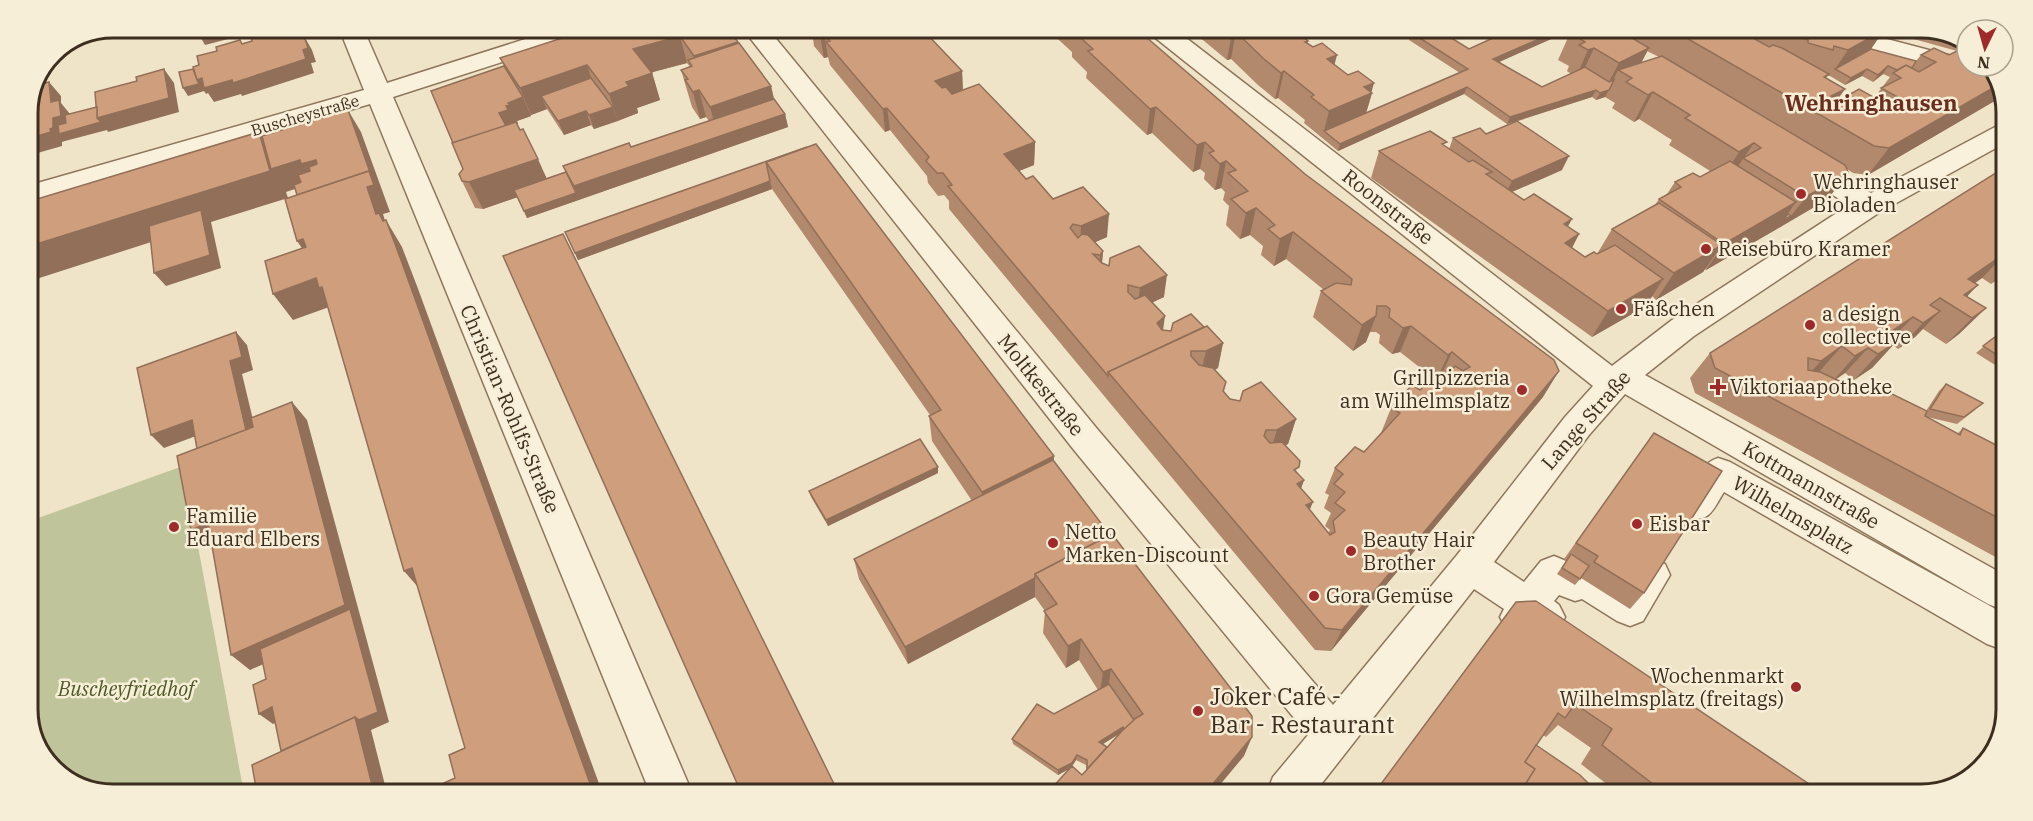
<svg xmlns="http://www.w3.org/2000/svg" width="2033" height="821" font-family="'IBM Plex Serif',serif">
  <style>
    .cemetery { fill: #bfc49a }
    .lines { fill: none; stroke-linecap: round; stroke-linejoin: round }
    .minor-casing { stroke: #8d765c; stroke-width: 3 }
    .minor { fill: #faf1dc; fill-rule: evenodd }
    .wall { fill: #b2896c; fill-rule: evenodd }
    .shaded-wall { fill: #916f58 }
    .building { fill: #cf9f7d; stroke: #916f58; stroke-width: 1.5 }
    .poi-dot { fill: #9e2a2b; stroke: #f7eed8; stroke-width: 2 }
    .labels { text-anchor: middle; stroke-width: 5; stroke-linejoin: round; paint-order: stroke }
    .far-street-label { font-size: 16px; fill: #3d2e20; stroke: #f7eed8 }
    .poi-label { font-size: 20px; fill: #3d2e20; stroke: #f7eed8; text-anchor: start }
    .street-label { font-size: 20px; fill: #3d2e20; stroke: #f7eed8 }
    .park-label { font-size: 20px; font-style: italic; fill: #4d5a26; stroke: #f7eed8 }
    .far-district-label { font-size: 22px; font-weight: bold; fill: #6b2e1e; stroke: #f7eed8 }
    .near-poi-label { font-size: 24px; fill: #3d2e20; stroke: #f7eed8; text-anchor: start }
    .rim { fill: none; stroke: #3d2e20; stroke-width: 3 }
  </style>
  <rect width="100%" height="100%" fill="#f0e4c8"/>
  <path class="cemetery" d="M183,466L243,788H80L44,760L27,715V522Z"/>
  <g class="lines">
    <defs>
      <g id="minor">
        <path d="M339,28H363L387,83L557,29H592L589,34L393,97L691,790H649L370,104L27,205V186L364,90Z"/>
        <path d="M743,29H768L1098,430L1333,705L1457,555L1565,417L1593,386L1153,36L1150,31H1177L1612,366L1672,320L1849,205L1789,168L1785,162L1789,156L1799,153L1809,156L1871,193L1997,126L2006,124L2005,143L1880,212L1694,336L1645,375L2001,573V609L1988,604L1625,394L1589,435L1494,562L1524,582L1541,561L1554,556L1573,564L1581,562L1594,566L1624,585L1639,564L1652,559L1665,564L1670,575L1643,621L1630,626L1617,621L1582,599L1575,601L1559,595L1554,601L1559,605L1565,617L1554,643L1541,648C1524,642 1508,634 1500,617L1504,609L1474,589L1315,792H1267L1273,777L1308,735L1074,450Z"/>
        <path d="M1824,33H1864L1967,60V66H1983L1992,69L1998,86L1827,38Z"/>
        <path d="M1718,458L1730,462L2001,612V649L1987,644L1724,492C1712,511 1709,525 1684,516L1678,506C1687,488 1699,464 1718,458Z"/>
      </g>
    </defs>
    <use href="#minor" class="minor-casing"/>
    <use href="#minor" class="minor"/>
  </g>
  <g class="wall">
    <path d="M728,29L771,86L774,99L785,114L788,127L527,218L517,197L483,209L475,208L462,181L463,169L504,66L500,58ZM687,63L690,67L681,70L692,107L700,119L706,117L709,121L631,147L563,166L566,172L547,179L517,125L518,124L517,121L531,116V115L547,109L564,135L591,125L594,129L638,113L637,108L660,100L652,72Z"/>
    <path d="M800,29L923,30L962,71L963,90L1035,142L1034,165L1019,171L1026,179L1107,237L1095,242L1103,251L1102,264L1164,297L1152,302L1163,330L1171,331L1204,327L1223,343L1218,368L1215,370L1226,382L1224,392L1230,399L1296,419L1288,444L1285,445L1297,472L1304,480L1301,489L1309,510L1328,533L1330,530L1325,526L1331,513L1324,508L1329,495L1325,493L1335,468L1364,452L1381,433L1391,408L1420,390L1432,377L1400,352L1392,354L1379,343L1380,335L1376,332H1370L1366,342L1353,351L1313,317L1321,291L1324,290L1286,259L1274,266L1261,255L1263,246L1250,235L1240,239L1226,225L1229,206L1223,200L1225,192L1221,188L1215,190L1204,179L1205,173L1200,169L1193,172L1152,133L1147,135L1086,78L1087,72L1072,57V52L1048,30L1139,31L1543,397L1331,651L1315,650L949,209V201L944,195L938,196L928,183L927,176L890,130L885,132L830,65L828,57L824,58L814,46L813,39L809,34L805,35Z"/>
    <path d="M1192,31H1297V32L1308,41V44L1372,93L1366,113L1460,73L1409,40L1412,33L1450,32L1448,36L1469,49L1497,37L1495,34L1496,32H1567L1499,62L1542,87L1571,74L1567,71L1569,66L1558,60L1570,33L1572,32L1882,33L1871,49L1916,61L1921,55H1949L1957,51L1892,33H1953L1967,44V66H1991L2002,95L1998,99L1868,175L1853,173L1847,169L1848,172L1828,199L1706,270L1705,269L1703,272L1656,300L1652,296L1646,306L1592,337L1371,178L1379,151L1445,146L1449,149L1453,138L1486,134L1516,121L1507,124L1464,94L1338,151L1304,123L1305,120L1278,98L1275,99L1258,85L1231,59L1227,60ZM1647,51L1659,57L1641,63ZM1883,74L1890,77L1874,98L1845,97L1841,102L1837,100L1826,78L1828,76H1830L1845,85L1862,76L1873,82ZM1592,97L1596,100L1605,97L1615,103L1612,108L1634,122L1639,119L1667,137L1672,140L1669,145L1710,171L1700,177L1675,182L1667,194L1659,199L1655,205L1612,229L1597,254L1585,257L1572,248L1579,234L1512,192L1562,170L1518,121Z"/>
    <path d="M816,144L1054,456L1053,460L1244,756L1049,791L1069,769L1058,775L1013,744L1012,739L1054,714L1098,690L1079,660L1066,668L1043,633L1045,611L1035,597L908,664L859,579L854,559L972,501L932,441L929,416L930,415L772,189L578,260L565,232ZM1121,733L1107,747L1103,744ZM1076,760L1086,765L1087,770L1082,775L1072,766Z"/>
    <path d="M2005,167L2004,274L1991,284L1982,278L1975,283L1967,297L1986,308L1959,334L1946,344L1923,329L1915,337L1898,349L1893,345L1872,368L1854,380L1845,373L1836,379L1862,392L1867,387L1884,395L1888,392L1926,411L1939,391L1946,384L1975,410L1957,424L1927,417L1957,434L1963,428L2002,457L2001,560L1695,393L1690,378L1710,353Z"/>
    <path d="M2004,330L2003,370L1976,353Z"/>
    <path d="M1654,433L1644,593L1630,609L1581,578L1575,585L1557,574L1566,561L1564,559Z"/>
    <path d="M938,473L828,526L811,497L809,491Z"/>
    <path d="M1516,602L1824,794L1618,793L1581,764L1591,748L1558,725L1546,737L1543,735L1375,792Z"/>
  </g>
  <g class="shaded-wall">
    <path d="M239,27H249L251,33L205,45L201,38Z"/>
    <path d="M426,28H453L430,36Z"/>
    <path d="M296,29L304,42V36L312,50L316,62L311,63L314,73L242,96L241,94L214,102L208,93L206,94L204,91L188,96L183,88L197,80L298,37Z"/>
    <path d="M804,29H808L809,34L805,35Z"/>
    <path d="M1236,32L1231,59L1227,60L1232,33Z"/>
    <path d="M1555,32H1567L1490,66L1493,59Z"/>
    <path d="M1879,33H1882L1866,56L1835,69L1848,50Z"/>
    <path d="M824,34L828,57L824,58L820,36Z"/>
    <path d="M680,36L687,63L642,75L633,49Z"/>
    <path d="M738,42L744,69L701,83L694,56Z"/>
    <path d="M1594,48L1582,74L1576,77L1588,50Z"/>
    <path d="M1649,48L1635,75L1618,70L1610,87L1605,89L1619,63Z"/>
    <path d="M1337,55L1330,82L1327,59Z"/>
    <path d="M587,65L596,92L541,96L547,109L531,115L520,88Z"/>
    <path d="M1888,66L1883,74L1873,82L1878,75Z"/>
    <path d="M164,69L174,83L179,112L108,132L107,130L65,141L62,142V146L27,156V139L50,129L51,102L49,82L61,96V103L70,114L97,118Z"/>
    <path d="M1867,69L1862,76L1845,85L1851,78Z"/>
    <path d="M962,71L963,94L937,103L935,81Z"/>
    <path d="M1284,71L1278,98L1275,99L1281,73Z"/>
    <path d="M652,73L660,100L637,108L638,113L618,121L609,94L626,82Z"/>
    <path d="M1374,83L1371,94L1372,93L1364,120L1324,131L1329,111L1364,87Z"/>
    <path d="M1998,85L2002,95L1998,99L1868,175L1889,148Z"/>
    <path d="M771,86L777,113L717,133L710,107Z"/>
    <path d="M1467,87L1464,94L1338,151L1340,144Z"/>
    <path d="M1845,89L1826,116L1831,96Z"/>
    <path d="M699,90L706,117L700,119L693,92Z"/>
    <path d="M1596,90L1592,97L1507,124L1510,117Z"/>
    <path d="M1609,90L1605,97L1596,100L1600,93Z"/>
    <path d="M1653,92L1639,119L1634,122L1648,95Z"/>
    <path d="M523,97L531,116L517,121L518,124L514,125L507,132L499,113L506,106L508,103Z"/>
    <path d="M613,107L618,121L594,129L589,115Z"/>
    <path d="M1156,107L1152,133L1147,135L1150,109Z"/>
    <path d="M887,108L890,130L885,132L883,109Z"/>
    <path d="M348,110L361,132L390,212L383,214L386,224V220L402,247L417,286L601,789H592L298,199Z"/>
    <path d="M586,111L591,125L564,135L558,121Z"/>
    <path d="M785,114L788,127L527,218L524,211L576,193L574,186Z"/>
    <path d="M259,132L277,158L300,160H316L330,182L313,183L286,192L288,198L211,222L221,268L166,286L154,273L204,225L27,282V247Z"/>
    <path d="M1035,142L1034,165L1004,177V154Z"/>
    <path d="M1205,142L1200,169L1193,172L1197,145Z"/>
    <path d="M1754,143L1734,172L1722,179L1739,152Z"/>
    <path d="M1569,156L1562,170L1505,195L1512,181Z"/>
    <path d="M538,159L550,186L483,209L469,182Z"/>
    <path d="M1226,161L1221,188L1215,190L1220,164Z"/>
    <path d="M1848,172L1828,199L1777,229L1782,221L1791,216L1806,197Z"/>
    <path d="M770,181L772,189L578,260L575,253Z"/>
    <path d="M1796,202L1777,229L1706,270L1724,244Z"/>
    <path d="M1256,208L1250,235L1240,239L1246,213Z"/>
    <path d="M1109,214L1107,237L1080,249L1081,226Z"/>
    <path d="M1572,219L1558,245L1564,224Z"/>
    <path d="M1293,232L1286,259L1274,266L1280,239Z"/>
    <path d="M1579,234L1565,261V243Z"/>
    <path d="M303,239L315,267L297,241Z"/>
    <path d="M1722,245L1703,272L1656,300L1674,273Z"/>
    <path d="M1103,251L1101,273L1098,277L1100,255Z"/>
    <path d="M2004,254V255L1982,278L1947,303L1968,279Z"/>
    <path d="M2004,271V274L1991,284Z"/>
    <path d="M1167,275L1164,297L1137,310L1140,288Z"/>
    <path d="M316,278L332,306L293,320L273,294Z"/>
    <path d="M1663,279L1646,306L1592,337L1608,311Z"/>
    <path d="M1978,285L1956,308L1964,295Z"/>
    <path d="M1986,308L1959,334L1946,344L1972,318Z"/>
    <path d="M1940,311L1915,337L1898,349L1923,323Z"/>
    <path d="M1165,316L1162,338L1157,323Z"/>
    <path d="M1376,316L1366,342L1353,351L1362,325Z"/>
    <path d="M1913,317L1888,343L1886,335Z"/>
    <path d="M1411,326L1400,352L1392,354L1403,328Z"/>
    <path d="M236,332L247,345L253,370L242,374L260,449L211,467Z"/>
    <path d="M1896,342L1872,368L1854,380L1878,354Z"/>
    <path d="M1223,343L1218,368L1200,377L1206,351Z"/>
    <path d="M1842,346L1819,372L1798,386L1821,361Z"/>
    <path d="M1868,348L1845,373L1832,382L1855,356Z"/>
    <path d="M1452,352L1440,378L1436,381L1448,355Z"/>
    <path d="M1559,371L1543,397L1331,651L1342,630Z"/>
    <path d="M292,402L307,420L389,722L371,730L386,789H373L355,717L354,624L250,670L231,655Z"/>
    <path d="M1296,419L1288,444L1269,455L1277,430Z"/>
    <path d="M192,420L204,433L164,448L151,435Z"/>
    <path d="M1054,456L1052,481L983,516L982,492Z"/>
    <path d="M938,467V473L828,526L826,520Z"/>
    <path d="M1304,480L1295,504L1297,484Z"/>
    <path d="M1313,502L1303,526L1306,505Z"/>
    <path d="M208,523L226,540L209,546L191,530Z"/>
    <path d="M412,568L424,594L404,571Z"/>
    <path d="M1035,578V597L908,664L905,647Z"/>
    <path d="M1081,639L1079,660L1066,668L1068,646Z"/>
    <path d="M1111,669L1108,689L1100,693L1103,672Z"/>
    <path d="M272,707L285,718L273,724L259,714Z"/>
    <path d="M1123,727L1122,732L1098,747L1099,742Z"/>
    <path d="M1252,737L1244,756L1214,792H1206Z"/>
    <path d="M1077,755L1076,760L1071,768L1058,775V770Z"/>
  </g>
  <g class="building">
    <path d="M206,27H239L201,38L198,29Z"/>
    <path d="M296,29L298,37L304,36L308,48L303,50L306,59L233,83L232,80L204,88L202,78L197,80L193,67L199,65L197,56L217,51L216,47L240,40L242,44L252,41L251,37L276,31L277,34Z"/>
    <path d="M590,29H728L738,42L694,56L680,36L633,49L652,73L626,82L629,86L609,94L587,65L520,88L500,58Z"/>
    <path d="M815,29L923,30L962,71L935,81L942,88L946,87L952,94L979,84L1035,142L1004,154L1026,179L1033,176L1053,199L1083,187L1109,214L1081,226L1073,224L1070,228L1078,238L1082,234L1088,235L1103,251L1100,255L1093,254L1102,263L1109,266L1110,258L1139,246L1167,275L1140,288L1128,285V292L1135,299L1145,295L1165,316L1157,323L1162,330L1171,331L1173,323L1191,314L1204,327L1108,372V376L948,186L952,185L943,173H937L926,161L929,157L887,108L883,109L826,42L830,41L824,34L820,36Z"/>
    <path d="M1074,30L1139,31L1305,174L1554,360L1559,371L1342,630L1325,628L1108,372L1207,326L1223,343L1206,351H1191V356L1199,365L1213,368L1226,382L1223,391L1230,399L1240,401L1243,391L1261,382L1296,419L1277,430H1266L1264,436L1270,443L1282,442L1300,461L1299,467L1294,470L1304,480L1297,484L1313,502L1306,505L1330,535L1335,532L1333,521L1345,510L1335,503L1345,492L1334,484L1343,474L1335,468L1355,447L1364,452L1400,413L1391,408L1412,385L1420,390L1434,376L1448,374L1455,366L1463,371L1470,367L1452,352L1448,355L1411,326L1403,328L1389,317L1390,309L1386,306H1377L1376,316L1362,325L1321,291L1336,283L1351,285L1352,279L1293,232L1280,239L1268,229L1275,225L1256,208L1246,213L1231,199L1248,191L1228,173L1236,170L1226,161L1220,164L1209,153L1214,151L1205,142L1197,145L1156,107L1150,109L1088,51L1093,49L1073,31Z"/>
    <path d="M1229,31H1296L1308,41L1305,42L1313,47L1322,43L1337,55L1327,59L1348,75L1358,71L1374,83L1364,87L1372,93L1329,111L1311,97L1314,95L1284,71L1281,73L1264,59L1236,32L1232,33Z"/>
    <path d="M1414,31L1449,32L1445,34L1469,49L1504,33L1503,32H1555L1493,59L1542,87L1585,67L1609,82L1614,80L1609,90L1600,93L1596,90L1510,117L1467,87L1340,144L1324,131L1468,69L1412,33Z"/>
    <path d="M1572,32H1622L1649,48L1619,63L1594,48L1588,50L1579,45L1585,42L1570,33Z"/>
    <path d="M1676,32L1744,33L1769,47L1773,45L1782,48L1829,74L1824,77L1845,89L1831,96L1846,105L1853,102L1845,97L1859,89L1902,113L1914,106L1881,88L1901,78L1893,73L1906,65L1919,72L1936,62L1921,55L1934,48L1949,55L1959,50L1967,52V66H1991L1998,85L1889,148L1874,146Z"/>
    <path d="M1785,33H1879L1848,50L1834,46L1833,50L1808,43V40Z"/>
    <path d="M739,43L771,86L710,107L699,90L693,92L685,80L688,79L681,70L692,66L688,60Z"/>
    <path d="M1871,49L1916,61L1912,68L1906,65L1897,70L1888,66L1878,75L1867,69L1851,78L1835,69Z"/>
    <path d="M1662,56L1845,165L1848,172L1806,197L1743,158L1761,148L1754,143L1739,152L1685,118L1690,115L1682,110L1653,92L1648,95L1626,82L1632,78L1618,70Z"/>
    <path d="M504,66L523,97L508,103L510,105L506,106L508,110L499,113L506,126L453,143L431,91Z"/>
    <path d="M164,69L169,98L97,118L95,92L137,81L136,77Z"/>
    <path d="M193,69L197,80L199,84L183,88L179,72Z"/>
    <path d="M591,78L613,107L589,115L586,111L558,121L541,96Z"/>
    <path d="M49,82L51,102L59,100L61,116L53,118V128L50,129L51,132L27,139V107L37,85Z"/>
    <path d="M774,99L785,114L574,186L563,166L629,143L631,147Z"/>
    <path d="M97,107V118L101,122L59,134L58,125L66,123L65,115Z"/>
    <path d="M348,110L371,175L369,171L297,195L294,185L301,182L298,175L310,171L309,167L317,164L316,160L301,164L300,160L271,169L262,136Z"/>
    <path d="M1517,121L1569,156L1512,181L1453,138L1480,128L1486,134Z"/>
    <path d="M516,122L520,130L523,129L538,159L469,182L462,181L459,174L463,169L452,143Z"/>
    <path d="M1430,131L1447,142L1442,144L1469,162L1473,160L1492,172L1486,174L1524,200L1534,194L1572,219L1564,224L1579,234L1565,243L1585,257L1594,252L1597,254L1615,245L1663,279L1608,311L1379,151Z"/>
    <path d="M259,132L270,171L27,247V202Z"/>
    <path d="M816,144L1054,456L982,492L929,416L941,410L766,162Z"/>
    <path d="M807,147L766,162L770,181L575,253L565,232Z"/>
    <path d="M1730,161L1796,202L1724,244L1659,199L1681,187L1675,182L1693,173L1700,177Z"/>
    <path d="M2005,167L2004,254L1968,279L1978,285L1964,295L1986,308L1972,318L1940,298L1930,305L1940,311L1923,323L1913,317L1886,335L1896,342L1878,354L1868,348L1855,356L1842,346L1821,361L1808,358V370L1820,372L1863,392L1867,387L1886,396L1888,392L1927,411L1925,416L1960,435L1963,428L2002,448V520L1715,368L1710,353Z"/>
    <path d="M369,171L374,185L367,187L376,214L379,213L383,221L386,220L401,260L592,789H445L444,783L455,778L449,755L465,748L412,568L404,571L322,287L319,288L316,278L273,294L265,261L306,247L303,239L297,241L285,199Z"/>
    <path d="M566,172L576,193L524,211L514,190Z"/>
    <path d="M1659,203L1722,245L1674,273L1612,229Z"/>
    <path d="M201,210L210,255L154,273L149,226Z"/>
    <path d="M1788,214L1791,216L1782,221Z"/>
    <path d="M563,234L837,790H740L503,256Z"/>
    <path d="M2004,330L2003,359L1983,346Z"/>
    <path d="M236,332L242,357L230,361L246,430L197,449L192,420L151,435L137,368Z"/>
    <path d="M1946,384L1983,403L1964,417L1930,409Z"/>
    <path d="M292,402L345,605L231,655L208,523L191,530L177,456L253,427L251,418Z"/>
    <path d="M1654,433L1722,471L1644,593L1594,562L1598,556L1576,543Z"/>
    <path d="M920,439L938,467L826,520L809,491Z"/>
    <path d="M1053,460L1110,535L1035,574V578L905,647L854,559Z"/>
    <path d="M1112,534L1252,716V737L1206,792L1049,791L1072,766L1082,775L1131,721L1143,714L1111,669L1103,672L1081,639L1068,646L1044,611L1057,604L1035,574Z"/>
    <path d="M1571,554L1589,566L1580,579L1562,568Z"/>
    <path d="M1536,601L1824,794L1661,793L1662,791L1602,745L1612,729L1575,704L1565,718L1558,713L1525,762L1535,769L1520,793L1375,792L1516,602Z"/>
    <path d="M350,609L378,712L359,720L355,717L281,751L272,707L259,714L253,685L266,679L260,649Z"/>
    <path d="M1109,684L1134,720L1124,729L1123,727L1099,742L1107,747L1087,769V760L1077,755L1072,763L1058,770L1012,739L1037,704L1054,714Z"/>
    <path d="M355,717L373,789L256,788L252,765Z"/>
    <path d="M1536,745L1580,775L1598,793H1520L1535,769L1525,762Z"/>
    <path d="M858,784L861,790H847Z"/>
  </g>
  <g class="poi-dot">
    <circle cx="1801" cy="194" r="6"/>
    <circle cx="1706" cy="249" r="6"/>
    <circle cx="1621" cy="309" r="6"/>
    <circle cx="1810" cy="325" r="6"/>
    <path d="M1715 378h6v6h6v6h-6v6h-6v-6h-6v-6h6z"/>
    <circle cx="1522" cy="390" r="6"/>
    <circle cx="1637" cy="524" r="6"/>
    <circle cx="174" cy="527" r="6"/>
    <circle cx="1053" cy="543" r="6"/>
    <circle cx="1351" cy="551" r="6"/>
    <circle cx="1314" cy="596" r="6"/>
    <circle cx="1796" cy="687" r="6"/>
    <circle cx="1198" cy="711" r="6"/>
  </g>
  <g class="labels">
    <g class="far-street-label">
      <text transform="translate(305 115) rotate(-16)" y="6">Buscheystraße</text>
    </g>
    <g class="poi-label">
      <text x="1813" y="189">Wehringhauser<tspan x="1813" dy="23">Bioladen</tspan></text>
      <text x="1718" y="256">Reisebüro Kramer</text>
      <text x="1633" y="316">Fäßchen</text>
      <text x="1822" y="321">a design<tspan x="1822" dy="23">collective</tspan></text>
      <text x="1510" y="385" text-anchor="end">Grillpizzeria<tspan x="1510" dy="23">am Wilhelmsplatz</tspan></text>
      <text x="1730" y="394">Viktoriaapotheke</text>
      <text x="186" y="523">Familie<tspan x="186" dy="23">Eduard Elbers</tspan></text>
      <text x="1649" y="531">Eisbar</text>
      <text x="1065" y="539">Netto<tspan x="1065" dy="23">Marken-Discount</tspan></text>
      <text x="1363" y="547">Beauty Hair<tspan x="1363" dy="23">Brother</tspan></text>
      <text x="1326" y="603">Gora Gemüse</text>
      <text x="1784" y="683" text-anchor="end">Wochenmarkt<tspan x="1784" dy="23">Wilhelmsplatz (freitags)</tspan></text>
    </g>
    <g class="street-label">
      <text transform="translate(1388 207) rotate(38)" y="7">Roonstraße</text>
      <text transform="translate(1041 385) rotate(51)" y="7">Moltkestraße</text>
      <text transform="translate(510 409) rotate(67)" y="7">Christian-Rohlfs-Straße</text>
      <text transform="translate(1586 420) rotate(-49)" y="7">Lange Straße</text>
      <text transform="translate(1811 485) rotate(30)" y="7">Kottmannstraße</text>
      <text transform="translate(1793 515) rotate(30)" y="7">Wilhelmsplatz</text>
    </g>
    <g class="park-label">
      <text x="126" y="696">Buscheyfriedhof</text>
    </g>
    <g class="far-district-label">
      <text x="1871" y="111">Wehringhausen</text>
    </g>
    <g class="near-poi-label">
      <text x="1210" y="705">Joker Café -<tspan x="1210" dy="28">Bar - Restaurant</tspan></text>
    </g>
  </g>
  <path d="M0 0H2033V821H0ZM113 38H1921A75 75 0 0 1 1996 113V709A75 75 0 0 1 1921 784H113A75 75 0 0 1 38 709V113A75 75 0 0 1 113 38Z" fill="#f7eed8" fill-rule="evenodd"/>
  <path class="rim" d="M113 38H1921A75 75 0 0 1 1996 113V709A75 75 0 0 1 1921 784H113A75 75 0 0 1 38 709V113A75 75 0 0 1 113 38Z"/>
  <g transform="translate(1985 48) rotate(185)"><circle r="28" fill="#f7eed8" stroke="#ada18e" stroke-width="1.5"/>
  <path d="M0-4.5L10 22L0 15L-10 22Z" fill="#9e2a2b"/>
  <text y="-9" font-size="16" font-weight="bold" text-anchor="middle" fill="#3d2e20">N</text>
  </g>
</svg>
